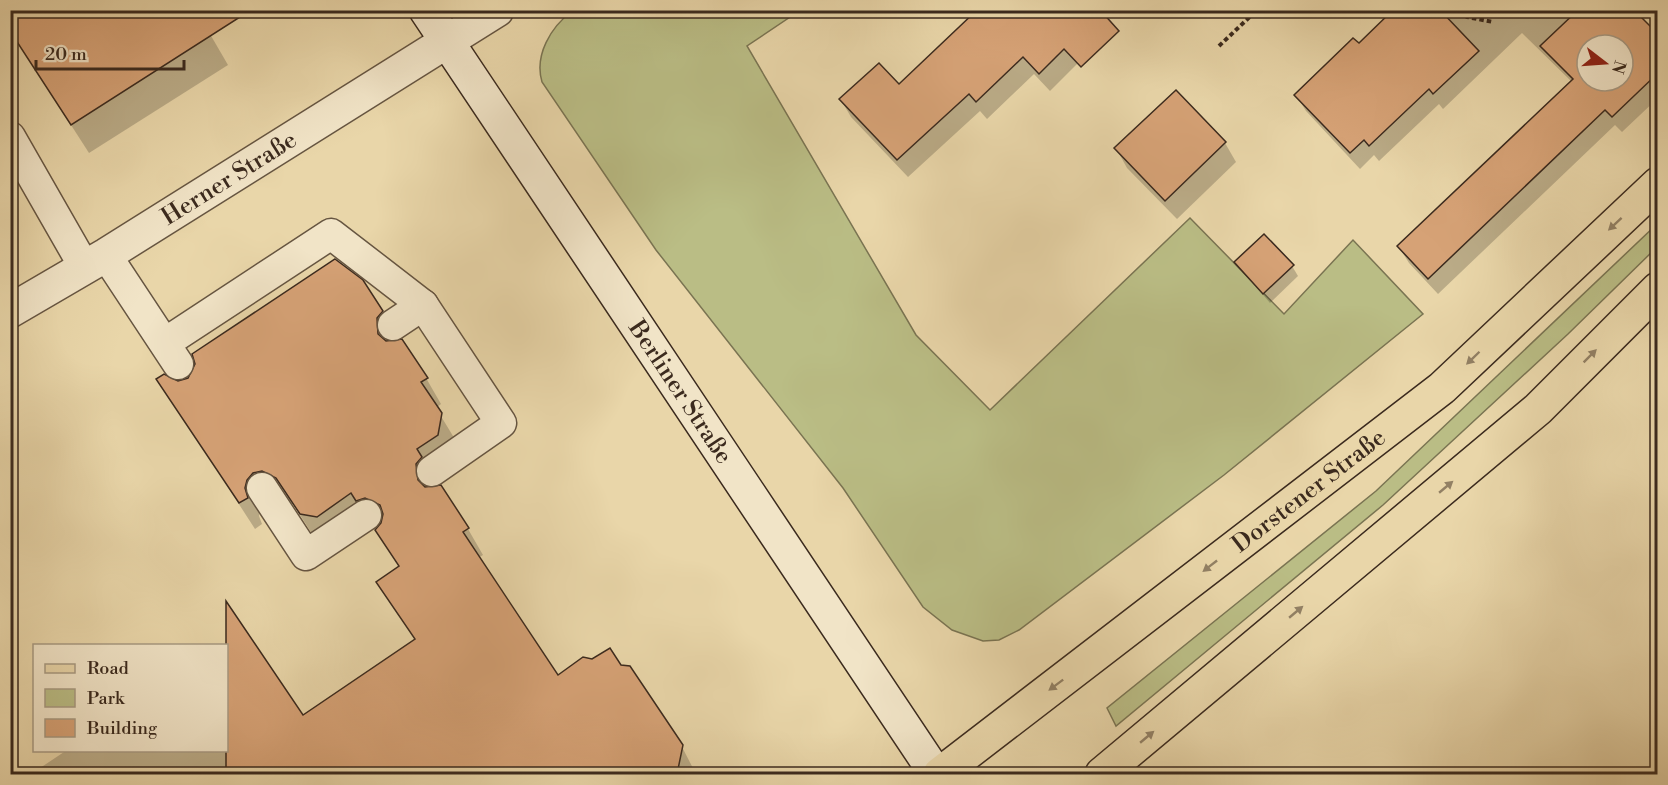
<svg xmlns="http://www.w3.org/2000/svg" width="1668" height="785" font-family="'Libre Bodoni',serif">
  <style>
    .green { fill: #babd85; stroke: #7a7452; stroke-width: 1.5 }
    .shadow { fill: #0003; fill-rule: evenodd }
    .building { fill: #d6a276; stroke: #3b2a1e; stroke-width: 1.5; fill-rule: evenodd }
    .lines { fill: none; stroke-linecap: round; stroke-linejoin: round }
    .lane-casing { stroke: #665541; stroke-width: 33 }
    .street-casing { stroke: #665541; stroke-width: 36 }
    .secondary-casing { stroke: #3b2a1e; stroke-width: 36 }
    .primary-casing { stroke: #3b2a1e; stroke-width: 36 }
    .path { stroke: #3b2a1e; stroke-width: 4; stroke-dasharray: 4.5 3; stroke-linecap: butt }
    .lane { stroke: #f1e4c7; stroke-width: 30 }
    .street { stroke: #f1e4c7; stroke-width: 33 }
    .secondary { stroke: #f1e4c7; stroke-width: 33 }
    .primary { stroke: #e9d6a9; stroke-width: 33 }
    .oneway { fill: #928064 }
    .labels { text-anchor: middle; stroke-width: 4.5; stroke-linejoin: round; paint-order: stroke }
    .street-label { font-size: 24px; fill: #3b2a1e; stroke: #f1e4c7 }
  </style>
  <rect width="100%" height="100%" fill="#e9d6a9"/>
  <filter id="stains"><feTurbulence type="fractalNoise" baseFrequency=".00333" numOctaves="4"/><feColorMatrix values="0 0 0 0 .2 0 0 0 0 .09 0 0 0 0 .02 0 0 0 .5 -.17"/></filter>
  <radialGradient id="worn" r=".72"><stop offset=".6" stop-color="#630" stop-opacity="0"/><stop offset="1" stop-color="#630" stop-opacity=".3"/></radialGradient>
  <g class="green">
    <path d="M572,11H799L747,46L916,335L990,410L1190,218L1284,314L1353,240L1423,314L1224,475L1019,630L999,640L983,641L952,630L923,607L843,488L656,250L542,82C534,55 551,27 572,11Z"/>
    <path d="M1657,224V247L1568,334L1383,505L1116,726L1107,708L1376,491Z"/>
  </g>
  <g class="shadow">
    <path d="M196,10L228,65L89,153L10,30Z"/>
    <path d="M979,10L1099,42L1050,91L1034,74L987,119L980,111L908,177L851,117L841,100L899,87Z"/>
    <path d="M1395,10H1633L1658,36V98L1622,132L1615,125L1438,294L1409,263L1399,247L1572,82L1522,33L1443,109L1439,104L1379,161L1374,155L1360,169L1306,111L1296,95L1359,46ZM1587,45H1623V81H1587Z"/>
    <path d="M1225,143L1236,162L1177,219L1127,168L1116,148Z"/>
    <path d="M1236,263L1292,266L1298,276L1270,303Z"/>
    <path d="M382,312L397,338L394,342L426,378L441,404L436,408L456,441L433,488L468,529L483,555L478,558L557,677L681,745L696,774H31L67,750H226V646H223L244,631L303,717L415,640L378,582L400,568L377,530L384,523L316,540L293,504L277,496L261,506L259,516L262,524L255,529L158,379L178,383Z"/>
  </g>
  <g class="building">
    <path d="M10,10H251L71,125L10,31Z"/>
    <path d="M977,10H1104L1102,12L1119,31L1081,67L1064,49L1039,74L1023,57L976,102L969,94L897,160L839,99L879,63L899,84Z"/>
    <path d="M1393,10H1440L1479,51L1433,94L1429,89L1369,146L1364,140L1350,153L1294,95L1353,38L1359,43Z"/>
    <path d="M1578,10H1634L1658,34V73L1612,117L1605,110L1428,279L1397,246L1573,79L1540,46ZM1587,45H1623V81H1587Z"/>
    <path d="M1176,90L1226,142L1165,201L1114,148Z"/>
    <path d="M1264,234L1294,265L1263,294L1234,262Z"/>
    <path d="M335,259L363,280L383,311L377,318L378,334L386,341L402,339L428,378L421,382L442,413L438,435L417,449L422,457L416,464L418,480L425,487L441,485L469,528L463,532L558,675L583,657L592,659L610,648L621,665L630,666L683,745L677,774H226V601L303,715L415,639L376,582L399,566L375,530L381,523L383,514L380,505L365,498L356,501L351,493L317,517L300,514L276,478L262,471L253,473L247,480L245,488L248,498L239,503L156,379L164,374L178,381L188,378L195,364L192,354Z"/>
  </g>
  <g class="lines">
    <defs>
      <g id="lane">
        <path d="M10,137L85,268"/>
        <path d="M106,255L178,364"/>
        <path d="M393,325L423,305"/>
        <path d="M165,343L331,234L423,305L501,423L432,471"/>
        <path d="M262,488L306,555L366,515"/>
      </g>
      <g id="street">
        <path id="s1" d="M10,311L106,255L497,10"/>
      </g>
      <g id="secondary">
        <path id="s2" d="M426,10L936,774"/>
      </g>
      <g id="primary">
        <path id="s3" d="M940,774L1442,388L1658,184"/>
        <path d="M1102,774L1538,409L1658,289"/>
      </g>
    </defs>
    <use href="#lane" class="lane-casing"/>
    <use href="#street" class="street-casing"/>
    <use href="#secondary" class="secondary-casing"/>
    <use href="#primary" class="primary-casing"/>
    <g class="path">
      <path d="M1460,10L1467,17L1493,22"/>
      <path d="M1219,46L1257,10"/>
    </g>
    <use href="#lane" class="lane"/>
    <use href="#street" class="street"/>
    <use href="#secondary" class="secondary"/>
    <use href="#primary" class="primary"/>
  </g>
  <defs><path id="oneway-solid" d="M-6-.8H1V-3.2L6.5 0L1 3.2V.8H-6Z" transform="scale(1.5)"/></defs>
  <g class="oneway">
    <use href="#oneway-solid" transform="translate(1615 224) rotate(137)"/>
    <use href="#oneway-solid" transform="translate(1590 356) rotate(-45)"/>
    <use href="#oneway-solid" transform="translate(1473 358) rotate(136)"/>
    <use href="#oneway-solid" transform="translate(1446 487) rotate(-40)"/>
    <use href="#oneway-solid" transform="translate(1210 566) rotate(142)"/>
    <use href="#oneway-solid" transform="translate(1296 612) rotate(-40)"/>
    <use href="#oneway-solid" transform="translate(1056 685) rotate(143)"/>
    <use href="#oneway-solid" transform="translate(1147 737) rotate(-40)"/>
  </g>
  <g class="labels">
    <g class="street-label">
      <text dy="8" stroke="none"><textPath href="#s1" startOffset="256">Herner Straße</textPath></text>
      <text dy="8" stroke="none"><textPath href="#s2" startOffset="459">Berliner Straße</textPath></text>
      <text dy="8" stroke="none"><textPath href="#s3" startOffset="465">Dorstener Straße</textPath></text>
    </g>
  </g>
  <rect width="1668" height="785" fill="none" stroke="#e9d6a9" stroke-width="36"/>
  <rect x="12" y="12" width="1644" height="761" fill="none" stroke="#3b2a1e" stroke-width="3"/>
  <rect x="18" y="18" width="1632" height="749" fill="none" stroke="#3b2a1e" stroke-width="1.5"/>
  <rect x="33" y="644" width="195" height="108" fill="#f1e4c7" stroke="#a89a83" stroke-width="1.5"/>
  <rect x="45" y="664" width="30" height="9" fill="#e9d6a9" stroke="#a89a83" stroke-width="1.5"/>
  <text x="87" y="674" font-size="18" fill="#3b2a1e">Road</text>
  <rect x="45" y="689" width="30" height="18" fill="#babd85" stroke="#a89a83" stroke-width="1.5"/>
  <text x="87" y="704" font-size="18" fill="#3b2a1e">Park</text>
  <rect x="45" y="719" width="30" height="18" fill="#d6a276" stroke="#a89a83" stroke-width="1.5"/>
  <text x="87" y="734" font-size="18" fill="#3b2a1e">Building</text>
  <g transform="translate(1605 63) rotate(107)"><circle r="28" fill="#f1e4c7" stroke="#a89a83" stroke-width="1.5"/>
  <path d="M0-4.5L10 22L0 15L-10 22Z" fill="#8f2418"/>
  <text y="-9" font-size="16" font-weight="bold" text-anchor="middle" fill="#3b2a1e">N</text>
  </g>
  <path d="M36 60v9h148v-9" fill="none" stroke="#3b2a1e" stroke-width="3"/>
  <text x="45" y="60" font-size="18" fill="#3b2a1e" stroke="#f1e4c7" stroke-width="4.5" paint-order="stroke">20 m</text>
  <rect width="100%" height="100%" filter="url(#stains)"/>
  <rect width="100%" height="100%" fill="url(#worn)"/>
</svg>
